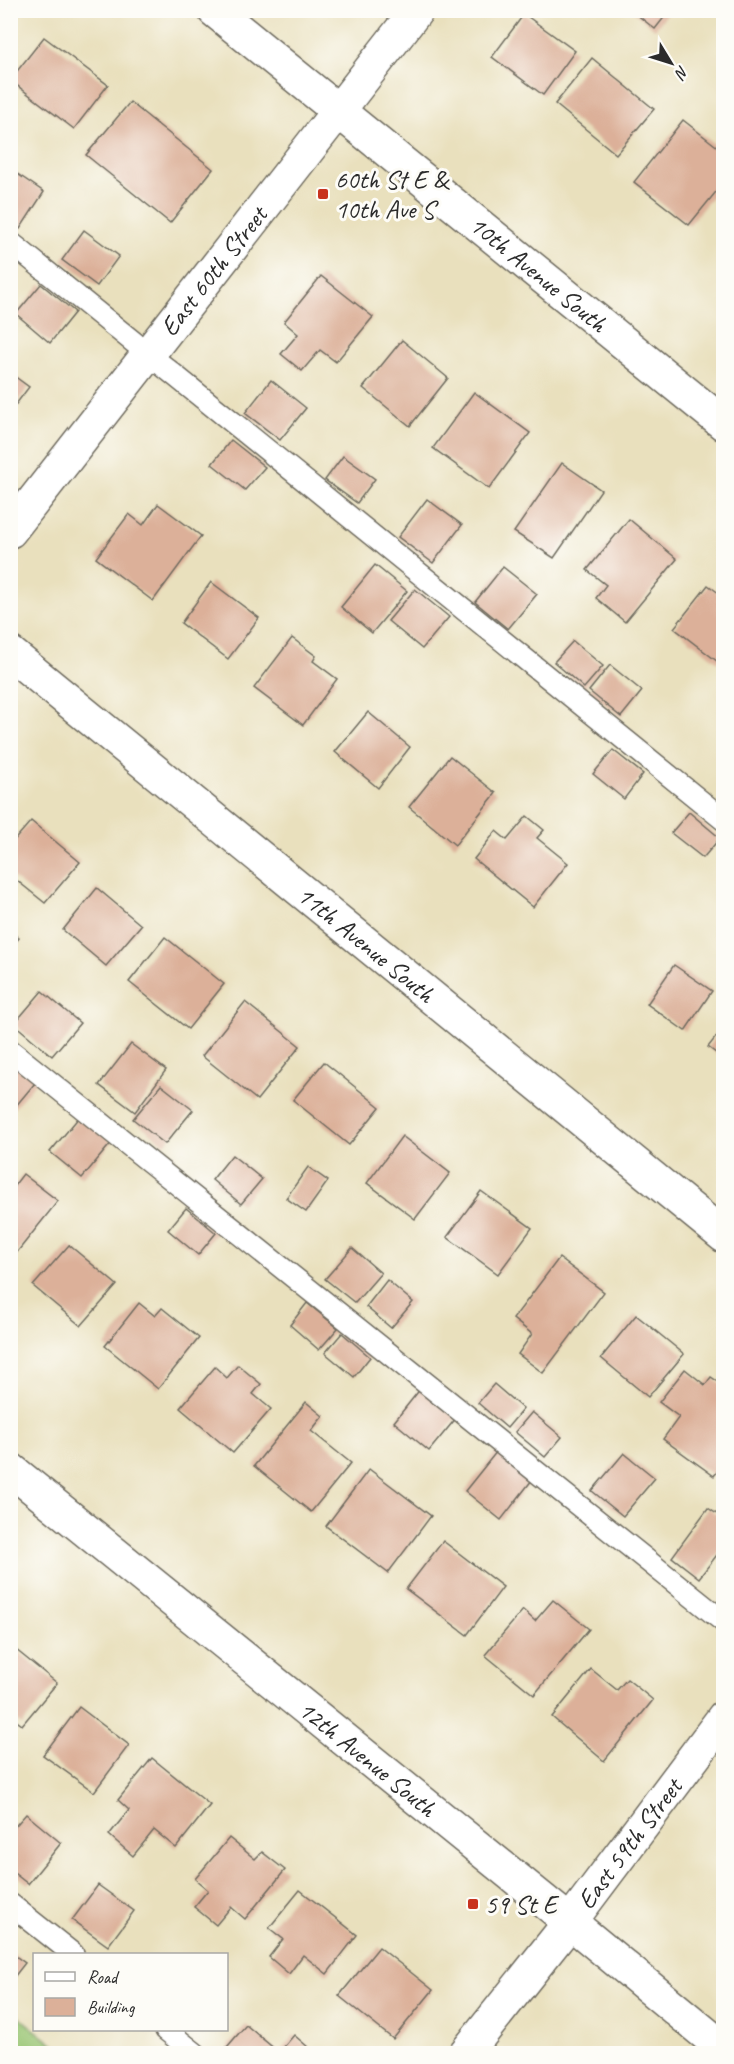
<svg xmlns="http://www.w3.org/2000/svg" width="734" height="2064" font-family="Caveat,sans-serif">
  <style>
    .green { fill: #97c471; stroke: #61784e; stroke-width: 1.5 }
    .building { fill: #dcb099 }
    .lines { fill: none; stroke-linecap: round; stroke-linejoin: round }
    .service-casing { stroke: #6e6a5e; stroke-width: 24 }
    .minor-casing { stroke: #6e6a5e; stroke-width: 36 }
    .tertiary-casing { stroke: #6e6a5e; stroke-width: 36 }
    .service { stroke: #fff; stroke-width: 21 }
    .minor { stroke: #fff; stroke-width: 33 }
    .tertiary { stroke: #fff; stroke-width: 33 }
    .poi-dot { fill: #c8321e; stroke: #fdfcf7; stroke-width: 2 }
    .labels { text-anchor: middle; stroke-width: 6; stroke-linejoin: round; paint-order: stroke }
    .poi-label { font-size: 26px; fill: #2b2b2b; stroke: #fdfcf7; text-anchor: start }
    .street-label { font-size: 26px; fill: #2b2b2b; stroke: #fdfcf7 }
  </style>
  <rect width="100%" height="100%" fill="#fdfcf7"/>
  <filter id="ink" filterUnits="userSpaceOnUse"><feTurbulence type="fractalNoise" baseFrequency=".0167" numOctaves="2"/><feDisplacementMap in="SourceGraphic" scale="12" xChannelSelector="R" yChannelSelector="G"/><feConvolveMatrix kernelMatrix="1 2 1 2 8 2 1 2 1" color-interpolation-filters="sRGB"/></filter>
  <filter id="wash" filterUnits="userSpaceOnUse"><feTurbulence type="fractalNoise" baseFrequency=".008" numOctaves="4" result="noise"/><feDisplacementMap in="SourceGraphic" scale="24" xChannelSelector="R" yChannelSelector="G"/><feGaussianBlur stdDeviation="1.35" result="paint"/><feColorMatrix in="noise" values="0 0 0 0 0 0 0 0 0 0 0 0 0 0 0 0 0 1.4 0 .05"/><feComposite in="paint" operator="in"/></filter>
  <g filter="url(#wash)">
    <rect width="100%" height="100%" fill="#e9e0bd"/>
    <path class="green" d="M15,2014L64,2053H11V2020Z"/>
    <g id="blocks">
      <g class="building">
        <path d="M631,10H670L655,29Z"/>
        <path d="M524,14L575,51L543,95L492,57Z"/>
        <path d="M44,37L108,85L74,129L10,80Z"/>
        <path d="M592,58L654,109L616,154L555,104Z"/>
        <path d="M130,102L213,169L170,223L86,155Z"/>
        <path d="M683,120L724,152V182L689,225L634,182Z"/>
        <path d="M10,169L44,192L20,229L10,222Z"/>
        <path d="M84,230L119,256L97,286L62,260Z"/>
        <path d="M321,276L373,317L336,362L320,350L302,371L281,354L298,334L284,322Z"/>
        <path d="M41,284L75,312L50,343L16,314Z"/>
        <path d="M402,340L448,378L410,426L363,388Z"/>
        <path d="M10,373L29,387L10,412Z"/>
        <path d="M271,380L306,408L280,440L245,413Z"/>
        <path d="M474,392L530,433L489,489L433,448Z"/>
        <path d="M231,440L265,467L245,490L212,464Z"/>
        <path d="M343,456L375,479L357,503L325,480Z"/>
        <path d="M562,463L601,490L554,558L514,532Z"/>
        <path d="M427,499L462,525L433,563L398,537Z"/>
        <path d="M158,504L201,536L153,601L96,558L129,514L143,525Z"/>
        <path d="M629,519L677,559L625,622L596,598L606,585L587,570Z"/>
        <path d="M375,565L407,591L372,633L341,607Z"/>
        <path d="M503,567L537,594L508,629L475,602Z"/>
        <path d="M211,582L259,618L228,659L181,623Z"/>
        <path d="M708,585L724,597V662L722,665L674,628Z"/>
        <path d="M415,589L449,617L422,649L388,621Z"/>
        <path d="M292,638L316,656L313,661L337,679L303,725L254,688Z"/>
        <path d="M573,641L603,666L584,688L554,662Z"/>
        <path d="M610,665L642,691L621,717L589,691Z"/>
        <path d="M368,712L410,747L378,788L335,752Z"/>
        <path d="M613,750L643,774L624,799L593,774Z"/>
        <path d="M450,756L496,793L455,845L409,807Z"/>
        <path d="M689,812L720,838L703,858L671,833Z"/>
        <path d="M527,816L544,830L537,838L568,863L533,907L474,859L496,831L507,840Z"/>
        <path d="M31,821L80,862L45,903L10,875V845Z"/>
        <path d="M97,888L141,925L106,966L63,930Z"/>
        <path d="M10,931L19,938L10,949Z"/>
        <path d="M165,937L224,984L188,1029L129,982Z"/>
        <path d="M674,965L712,991L685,1031L647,1004Z"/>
        <path d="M42,991L80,1023L52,1056L14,1024Z"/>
        <path d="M245,1002L300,1046L257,1100L202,1056Z"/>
        <path d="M724,1027V1059L708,1047Z"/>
        <path d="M131,1044L166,1070L135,1112L99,1085Z"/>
        <path d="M10,1054L40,1077L10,1113Z"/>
        <path d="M324,1062L380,1107L349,1145L293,1100Z"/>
        <path d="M161,1085L193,1110L165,1144L133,1119Z"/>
        <path d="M80,1116L112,1142L82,1178L50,1152Z"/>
        <path d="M402,1136L450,1173L415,1219L367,1183Z"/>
        <path d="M232,1155L262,1179L241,1204L212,1180Z"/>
        <path d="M308,1167L328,1181L306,1212L286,1198Z"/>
        <path d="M23,1174L58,1201L10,1261V1191Z"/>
        <path d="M481,1191L532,1228L498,1274L447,1237Z"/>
        <path d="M186,1208L216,1233L198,1255L168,1230Z"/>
        <path d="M69,1245L117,1285L81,1326L33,1286Z"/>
        <path d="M352,1248L381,1273L355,1303L325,1279Z"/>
        <path d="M559,1258L604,1292L543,1373L518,1354L532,1334L513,1319Z"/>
        <path d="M387,1280L413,1302L391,1328L366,1307Z"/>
        <path d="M139,1303L155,1316L162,1308L199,1338L158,1389L105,1346Z"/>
        <path d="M307,1303L338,1328L319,1350L290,1325Z"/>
        <path d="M636,1315L684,1354L648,1397L601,1358Z"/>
        <path d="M342,1333L370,1357L354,1377L325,1353Z"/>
        <path d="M238,1365L261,1384L253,1394L271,1409L233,1453L180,1408L215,1367L227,1378Z"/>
        <path d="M685,1369L705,1385L711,1377L724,1386V1463L714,1476L663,1439L679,1417L659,1402Z"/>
        <path d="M494,1384L523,1409L507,1428L478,1403Z"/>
        <path d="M421,1388L457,1417L429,1451L394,1422Z"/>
        <path d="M306,1402L323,1416L311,1431L351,1463L311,1512L254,1466Z"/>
        <path d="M532,1412L562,1437L545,1457L515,1432Z"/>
        <path d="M497,1451L532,1480L501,1520L465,1491Z"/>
        <path d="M624,1453L655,1478L623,1516L592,1491Z"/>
        <path d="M369,1469L431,1516L388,1573L326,1526Z"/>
        <path d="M708,1508L724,1519V1546L699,1578L672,1557Z"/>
        <path d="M443,1541L503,1587L467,1635L406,1589Z"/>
        <path d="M553,1600L589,1629L534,1695L485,1655L523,1610L535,1621Z"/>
        <path d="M10,1645L57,1683L22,1725L10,1716Z"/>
        <path d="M591,1669L617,1690L627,1679L653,1700L604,1761L552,1717Z"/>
        <path d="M79,1707L129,1745L94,1792L43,1755Z"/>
        <path d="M152,1758L210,1805L176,1848L154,1830L133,1856L109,1835L129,1810L118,1800Z"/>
        <path d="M26,1814L61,1843L28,1884L10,1870V1832Z"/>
        <path d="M229,1838L255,1859L262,1852L285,1870L245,1919L231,1907L216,1925L194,1907L208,1890L195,1879Z"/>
        <path d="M98,1885L134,1911L108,1946L72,1920Z"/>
        <path d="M300,1890L357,1935L327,1974L303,1955L289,1974L269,1957L283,1939L269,1928Z"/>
        <path d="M379,1947L433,1990L393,2039L339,1996Z"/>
        <path d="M10,1952L25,1963L10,1982Z"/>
        <path d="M246,2025L277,2051L275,2054H235L227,2047Z"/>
        <path d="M294,2035L316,2054H278Z"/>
      </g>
    </g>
  </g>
  <g filter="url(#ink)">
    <use href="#blocks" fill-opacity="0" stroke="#6e6a5e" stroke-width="1.5"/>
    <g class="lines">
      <defs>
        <g id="service">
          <path d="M10,242L724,820"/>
          <path d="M10,1050L724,1622"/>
          <path d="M10,1904L73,1954"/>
          <path d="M166,2030L196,2054"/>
        </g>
        <g id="minor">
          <path id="s1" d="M214,10L724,424"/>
          <path id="s2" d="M10,653L724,1236"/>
          <path id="s3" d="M10,1469L570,1922L724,2049"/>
          <path id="s4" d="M465,2054L570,1922L724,1717"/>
        </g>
        <g id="tertiary">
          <path id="s5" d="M10,531L417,10"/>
        </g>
      </defs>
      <use href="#service" class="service-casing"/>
      <use href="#minor" class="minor-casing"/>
      <use href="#tertiary" class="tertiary-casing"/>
      <use href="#service" class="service"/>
      <use href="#minor" class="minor"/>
      <use href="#tertiary" class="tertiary"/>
    </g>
  </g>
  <g class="poi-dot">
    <rect x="317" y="188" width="12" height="12" rx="3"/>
    <rect x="467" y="1898" width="12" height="12" rx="3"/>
  </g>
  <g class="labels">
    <g class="poi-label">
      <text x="335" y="188">60th St E &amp;<tspan x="335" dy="30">10th Ave S</tspan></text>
      <text x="485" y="1913">59 St E</text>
    </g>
    <g class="street-label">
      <text dy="9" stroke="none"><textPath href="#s5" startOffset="330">East 60th Street</textPath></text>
      <text dy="9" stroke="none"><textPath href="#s1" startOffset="418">10th Avenue South</textPath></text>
      <text dy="9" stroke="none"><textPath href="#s2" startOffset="460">11th Avenue South</textPath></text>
      <text dy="9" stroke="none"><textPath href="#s3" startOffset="460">12th Avenue South</textPath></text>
      <text dy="9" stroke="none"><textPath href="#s4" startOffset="267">East 59th Street</textPath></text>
    </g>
  </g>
  <rect width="734" height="2064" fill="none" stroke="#fdfcf7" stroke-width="36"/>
  <rect x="33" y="1953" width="195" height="78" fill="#fdfcf7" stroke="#a9a8a5" stroke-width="1.5"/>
  <rect x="45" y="1972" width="30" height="9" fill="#ffffff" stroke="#a9a8a5" stroke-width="1.5"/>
  <text x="87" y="1983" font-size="18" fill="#2b2b2b">Road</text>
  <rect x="45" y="1998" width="30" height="18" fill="#dcb099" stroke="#a9a8a5" stroke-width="1.5"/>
  <text x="87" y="2013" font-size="18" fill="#2b2b2b">Building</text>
  <g transform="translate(671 63) rotate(128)" stroke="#fdfcf7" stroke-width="4.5" paint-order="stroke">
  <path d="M0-4.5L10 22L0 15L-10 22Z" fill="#2b2b2b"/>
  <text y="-9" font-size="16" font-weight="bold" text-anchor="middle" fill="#2b2b2b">N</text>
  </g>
</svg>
